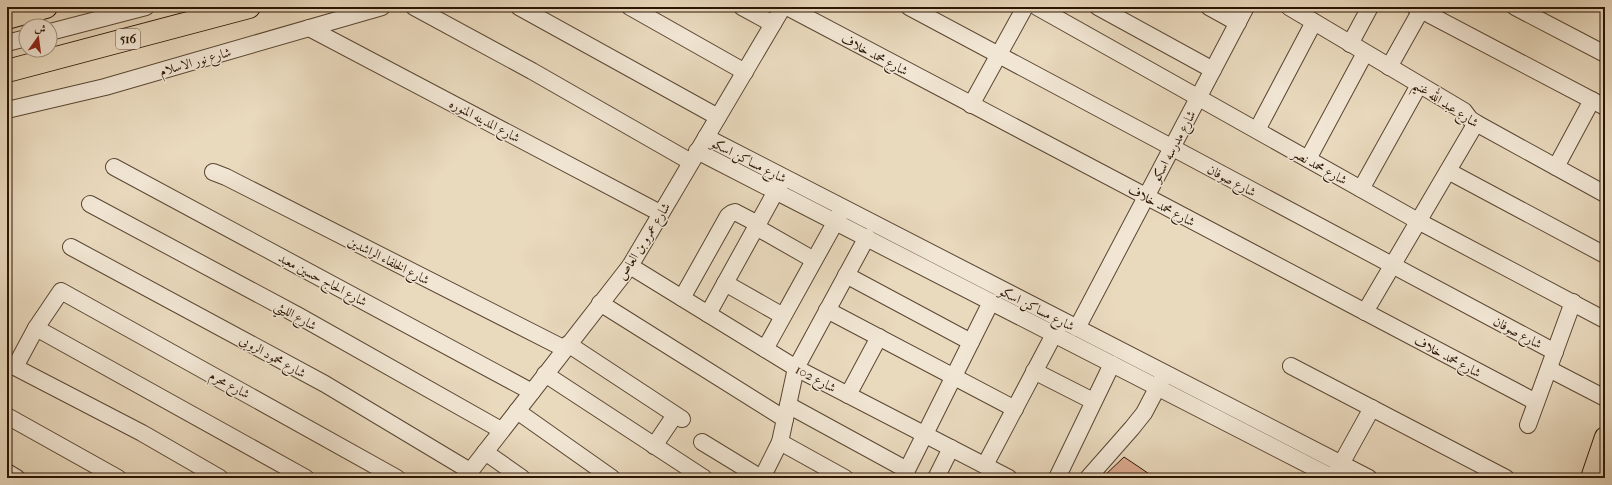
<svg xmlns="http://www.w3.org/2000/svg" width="1612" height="485" font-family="'IM FELL French Canon',Amiri,serif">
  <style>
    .building { fill: #dba98f; stroke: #2b1503 }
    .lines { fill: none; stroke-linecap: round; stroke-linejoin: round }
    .minor-casing { stroke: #5a4632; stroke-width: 18 }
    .major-casing { stroke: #2b1503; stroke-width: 22 }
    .highway-casing { stroke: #2b1503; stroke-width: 24 }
    .minor { stroke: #f1e6d4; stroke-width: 16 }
    .major { stroke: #e9d9bd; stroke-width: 20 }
    .highway { stroke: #e9d9bd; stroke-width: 22 }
    .labels { text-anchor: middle; stroke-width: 3; stroke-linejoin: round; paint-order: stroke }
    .shield { fill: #f1e6d4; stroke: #665442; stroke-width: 1 }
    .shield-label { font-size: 12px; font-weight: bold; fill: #2b1503 }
    .street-label { font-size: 13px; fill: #2b1503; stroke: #f1e6d4 }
  </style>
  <rect width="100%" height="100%" fill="#e9d9bd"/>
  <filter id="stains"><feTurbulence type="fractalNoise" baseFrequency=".005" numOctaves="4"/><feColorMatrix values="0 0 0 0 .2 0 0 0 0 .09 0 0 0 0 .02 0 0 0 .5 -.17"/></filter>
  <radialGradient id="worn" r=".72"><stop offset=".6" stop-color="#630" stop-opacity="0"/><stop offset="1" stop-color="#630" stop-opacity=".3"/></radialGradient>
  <path class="building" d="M1124,457L1139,467L1155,478H1102Z"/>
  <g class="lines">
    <defs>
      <g id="minor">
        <path d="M414,7L532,71L691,162"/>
        <path d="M519,7L718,117"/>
        <path d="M630,7L745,72"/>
        <path d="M742,7L773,24"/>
        <path d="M787,7L1536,402"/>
        <path d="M909,7L1555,352"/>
        <path d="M1037,7L1418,221L1605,320"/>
        <path d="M1098,7L1213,70"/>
        <path d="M1209,7L1238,23"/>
        <path d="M1289,7L1464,111L1470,119L1476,123L1605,194"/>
        <path d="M1415,7L1605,107"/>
        <path d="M1515,7L1605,54"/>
        <path d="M309,28L660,213"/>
        <path d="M50,32L146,7"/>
        <path d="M7,43L26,38"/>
        <path d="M1350,44L1370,7"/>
        <path d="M1389,67L1421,10"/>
        <path d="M971,105L1025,7"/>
        <path d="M7,110L105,87L382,7"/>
        <path d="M1257,130L1314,22"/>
        <path d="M706,137L1369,478"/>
        <path d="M697,151L1334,478"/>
        <path d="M1308,159L1365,53"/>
        <path d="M114,167L532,392"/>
        <path d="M1556,167L1592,100"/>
        <path d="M1448,171L1605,255"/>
        <path d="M213,172L226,177L565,349"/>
        <path d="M1361,189L1419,85"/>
        <path d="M90,204L299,316L501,430"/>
        <path d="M756,227L814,260"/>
        <path d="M71,247L325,384L470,471"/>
        <path d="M630,266L796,368L1009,478"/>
        <path d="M846,275L971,342"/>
        <path d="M725,283L783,316"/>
        <path d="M682,298L728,216L732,213L735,212L758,224"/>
        <path d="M600,303L785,419"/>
        <path d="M827,310L1015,409"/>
        <path d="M1365,312L1476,123"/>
        <path d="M708,314L781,182"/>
        <path d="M36,328L306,478"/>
        <path d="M1077,328L1246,7"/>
        <path d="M568,344L682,419"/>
        <path d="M765,349L841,212"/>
        <path d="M7,363L142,433L220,478"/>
        <path d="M1291,366L1506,478"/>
        <path d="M15,367L36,328L61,291L397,478"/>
        <path d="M1549,369L1605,398"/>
        <path d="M1034,371L1093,401"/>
        <path d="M545,374L704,478"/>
        <path d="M848,395L879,337"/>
        <path d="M788,405L907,470"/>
        <path d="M517,411L612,478"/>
        <path d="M7,416L118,478"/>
        <path d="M1528,425L1573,302"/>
        <path d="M702,442L761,478"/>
        <path d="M780,442L845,478"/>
        <path d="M654,446L675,415"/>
        <path d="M485,452L522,478"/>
        <path d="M985,465L1059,325"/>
        <path d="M7,472L17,478"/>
        <path d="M1336,473L1372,408"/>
        <path d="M465,478L630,266L783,7"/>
        <path d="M762,478L780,442L796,368L867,237"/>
        <path d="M903,478L991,302"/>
        <path d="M936,478L951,448"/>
        <path d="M1057,478L1112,364"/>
        <path d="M1088,478L1132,428L1144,413L1163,377"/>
      </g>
      <path id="major" d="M1591,478L1605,437"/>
      <g id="highway">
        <path d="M7,18L46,7"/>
        <path d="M7,71L249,7"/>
      </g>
    </defs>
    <use href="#minor" class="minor-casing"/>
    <use href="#major" class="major-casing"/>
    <use href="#highway" class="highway-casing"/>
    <use href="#minor" class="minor"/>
    <use href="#major" class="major"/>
    <use href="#highway" class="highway"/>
  </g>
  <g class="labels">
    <rect class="shield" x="116" y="29" width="24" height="20" rx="3"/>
    <g class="shield-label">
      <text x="128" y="43">516</text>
    </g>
    <g class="street-label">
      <text transform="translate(875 54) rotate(28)" y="5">شارع محمد خلاف</text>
      <text transform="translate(195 61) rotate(-16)" y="5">شارع نور الاسلام</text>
      <text transform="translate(1446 103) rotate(33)" y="5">شارع عبد الله غنيم</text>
      <text transform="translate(485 120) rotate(28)" y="5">شارع المدينه المنوره</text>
      <text transform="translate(1173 146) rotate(-62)" y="5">شارع مدرسه اسكو</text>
      <text transform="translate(749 160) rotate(27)" y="5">شارع مساكن اسكو</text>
      <text transform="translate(1320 166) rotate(29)" y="5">شارع محمد نصر</text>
      <text transform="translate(1232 180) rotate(28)" y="5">شارع صوفان</text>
      <text transform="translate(1162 205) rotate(28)" y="5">شارع محمد خلاف</text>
      <text transform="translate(643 241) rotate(-58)" y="5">شارع عمرو بن العاص</text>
      <text transform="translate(389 260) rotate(27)" y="5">شارع الخلفاء الراشدين</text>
      <text transform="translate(323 279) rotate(28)" y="5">شارع الحاج حسين معبد</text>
      <text transform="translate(1037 308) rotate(27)" y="5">شارع مساكن اسكو</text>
      <text transform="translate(296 315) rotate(29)" y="5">شارع الليثي</text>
      <text transform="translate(1518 332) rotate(28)" y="5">شارع صوفان</text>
      <text transform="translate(273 356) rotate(29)" y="5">شارع محمود الروبى</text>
      <text transform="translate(1448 356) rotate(28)" y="5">شارع محمد خلاف</text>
      <text transform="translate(816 378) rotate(28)" y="5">شارع 102</text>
      <text transform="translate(230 384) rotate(29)" y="5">شارع محرم</text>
    </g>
  </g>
  <rect width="1612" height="485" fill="none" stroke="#e9d9bd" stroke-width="24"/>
  <rect x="8" y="8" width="1596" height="469" fill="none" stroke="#2b1503" stroke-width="2"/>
  <rect x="12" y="12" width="1588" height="461" fill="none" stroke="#2b1503"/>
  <g transform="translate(38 38) rotate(14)"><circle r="19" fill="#f1e6d4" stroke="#a29280"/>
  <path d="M0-3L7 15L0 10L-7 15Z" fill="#8f2418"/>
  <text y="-6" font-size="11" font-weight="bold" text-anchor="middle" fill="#2b1503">ش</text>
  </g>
  <rect width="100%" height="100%" filter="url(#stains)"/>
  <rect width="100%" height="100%" fill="url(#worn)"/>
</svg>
